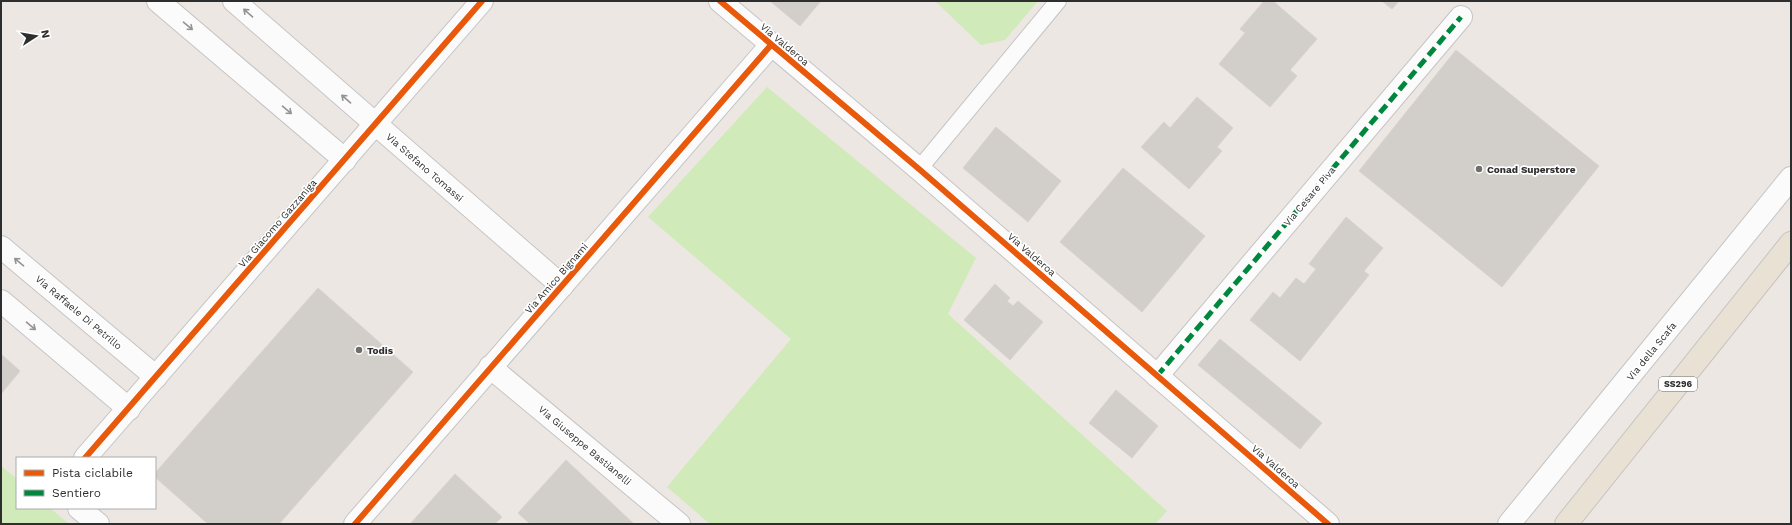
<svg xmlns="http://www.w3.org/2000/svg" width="1792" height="525" font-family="'Work Sans',sans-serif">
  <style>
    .green { fill: #d1eab9 }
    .building { fill: #d2cfcb; stroke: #d7d3cf }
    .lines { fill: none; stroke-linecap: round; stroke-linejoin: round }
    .lane-casing { stroke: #c5c4c4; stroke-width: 18 }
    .street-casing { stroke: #c5c4c4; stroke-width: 24 }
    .secondary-casing { stroke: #c5c4c4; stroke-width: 24 }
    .primary-casing { stroke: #c6c4c3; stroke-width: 24 }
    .lane { stroke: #fcfbfb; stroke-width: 16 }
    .street { stroke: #fcfbfb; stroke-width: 22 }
    .secondary { stroke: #fcfbfb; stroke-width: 22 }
    .primary { stroke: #e9e2d4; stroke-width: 22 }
    .quiet { stroke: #00873e; stroke-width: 5; stroke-dasharray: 10 5; stroke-linecap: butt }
    .cycleway-casing { stroke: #fff; stroke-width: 8 }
    .cycleway { stroke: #e8590c; stroke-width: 6 }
    .oneway { stroke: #959494 }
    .poi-dot { fill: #706f6d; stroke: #fff; stroke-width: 1.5 }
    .labels { text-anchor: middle; stroke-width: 3.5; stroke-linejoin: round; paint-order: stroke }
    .shield { fill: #fff; stroke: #6d6d6d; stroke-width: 1 }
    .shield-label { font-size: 9px; font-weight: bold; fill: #2e2e2e }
    .street-label { font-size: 10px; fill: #2e2e2e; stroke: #fff }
    .poi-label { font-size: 10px; font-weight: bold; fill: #2e2e2e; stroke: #fff; text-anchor: start }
  </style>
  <rect width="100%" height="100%" fill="#ece7e3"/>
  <g class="green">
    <path d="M935,1H1038L1005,40L981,45Z"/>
    <path d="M767,87L976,258L948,314L1167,511L1155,524H710L667,487L791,339L648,217Z"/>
    <path d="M1,466L17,479V508H50L69,524H1Z"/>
  </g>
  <g class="building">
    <path d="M770,1H821L800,26Z"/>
    <path d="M1264,1H1273L1317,39L1290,70L1297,76L1270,107L1219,64L1245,33L1240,29Z"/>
    <path d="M1382,1H1399L1392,9Z"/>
    <path d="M1456,50L1599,166L1502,287L1359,171Z"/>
    <path d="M1197,97L1233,128L1217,147L1222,151L1189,189L1141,147L1164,122L1170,128Z"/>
    <path d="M996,127L1061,181L1028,222L963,168Z"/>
    <path d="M1123,168L1205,236L1142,312L1060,242Z"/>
    <path d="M1346,217L1383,248L1364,271L1369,275L1300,361L1250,320L1273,292L1280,298L1296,278L1304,284L1316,269L1309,264Z"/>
    <path d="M995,284L1010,298L1007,301L1013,306L1018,301L1043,322L1010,360L964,320Z"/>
    <path d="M318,288L413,372L279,524H208L155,477V473Z"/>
    <path d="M1220,339L1322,423L1300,449L1198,365Z"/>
    <path d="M1,354L20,371L1,394Z"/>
    <path d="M1116,390L1158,426L1132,458L1089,423Z"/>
    <path d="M566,460L634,524H530L518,513Z"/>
    <path d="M455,474L502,517L495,524H410Z"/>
  </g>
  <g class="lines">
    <defs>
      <path id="lane" d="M919,169L1058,1"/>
      <g id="street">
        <path d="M158,1L345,160"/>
        <path d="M234,1L562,286"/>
        <path d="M720,1L919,169L1328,524"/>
        <path d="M1,247L156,377"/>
        <path d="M1,301L129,409"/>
        <path d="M490,367L679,524"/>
        <path d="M1157,376L1461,17"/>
        <path d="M85,458L482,1"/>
        <path d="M79,508L98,524"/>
        <path d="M355,524L771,45"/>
      </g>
      <path id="secondary" d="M1509,524L1791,178"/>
      <path id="primary" d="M1566,524L1791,243"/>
    </defs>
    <use href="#lane" class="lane-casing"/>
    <use href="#street" class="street-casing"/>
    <use href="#secondary" class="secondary-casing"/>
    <use href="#primary" class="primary-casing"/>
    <use href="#lane" class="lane"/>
    <use href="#street" class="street"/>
    <use href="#secondary" class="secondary"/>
    <use href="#primary" class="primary"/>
    <path class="quiet" d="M1157,376L1461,17"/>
    <defs>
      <g id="cycleway">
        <path d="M720,1L919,169L1328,524"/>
        <path d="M85,458L482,1"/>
        <path d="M355,524L771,45"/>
      </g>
    </defs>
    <use href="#cycleway" class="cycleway-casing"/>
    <use href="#cycleway" class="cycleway"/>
  </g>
  <defs><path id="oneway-shaft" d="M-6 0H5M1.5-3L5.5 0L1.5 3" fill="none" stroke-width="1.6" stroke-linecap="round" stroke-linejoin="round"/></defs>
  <g class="oneway">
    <use href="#oneway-shaft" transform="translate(248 13) rotate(-139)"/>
    <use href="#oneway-shaft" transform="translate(188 26) rotate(40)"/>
    <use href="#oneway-shaft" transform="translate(346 99) rotate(-139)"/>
    <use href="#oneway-shaft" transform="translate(287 110) rotate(40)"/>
    <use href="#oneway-shaft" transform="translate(19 262) rotate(-140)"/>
    <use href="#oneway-shaft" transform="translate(31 326) rotate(40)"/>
  </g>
  <g class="poi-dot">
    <circle cx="1479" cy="169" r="4"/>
    <circle cx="359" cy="350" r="4"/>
  </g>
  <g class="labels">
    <rect class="shield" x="1659" y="377" width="38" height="14" rx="3"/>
    <g class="shield-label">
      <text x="1678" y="387">SS296</text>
    </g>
    <g class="street-label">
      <text transform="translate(785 44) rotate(40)" y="4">Via Valderoa</text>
      <text transform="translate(425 167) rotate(41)" y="4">Via Stefano Tomassi</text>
      <text transform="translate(1309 196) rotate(-50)" y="4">Via Cesare Piva</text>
      <text transform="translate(277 223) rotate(-49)" y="4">Via Giacomo Gazzaniga</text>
      <text transform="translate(1032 254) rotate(41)" y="4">Via Valderoa</text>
      <text transform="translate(556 278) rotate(-49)" y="4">Via Amico Bignami</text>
      <text transform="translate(79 312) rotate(40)" y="4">Via Raffaele Di Petrillo</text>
      <text transform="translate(1651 351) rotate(-51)" y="4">Via della Scafa</text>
      <text transform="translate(585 445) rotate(40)" y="4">Via Giuseppe Bastianelli</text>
      <text transform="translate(1276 466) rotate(41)" y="4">Via Valderoa</text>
    </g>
    <g class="poi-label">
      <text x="1487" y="173">Conad Superstore</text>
      <text x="367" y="354">Todis</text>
    </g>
  </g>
  <rect width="1792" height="525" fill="none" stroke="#2e2e2e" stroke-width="4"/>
  <rect x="16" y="457" width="140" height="52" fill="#ffffff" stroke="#ababab"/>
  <rect x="24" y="470" width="20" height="6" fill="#e8590c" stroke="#ababab"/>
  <text x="52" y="477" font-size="12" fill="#2e2e2e">Pista ciclabile</text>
  <rect x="24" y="490" width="20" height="6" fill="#00873e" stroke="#ababab"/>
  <text x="52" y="497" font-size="12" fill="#2e2e2e">Sentiero</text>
  <g transform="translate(36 36) rotate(78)" stroke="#ffffff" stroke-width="3" paint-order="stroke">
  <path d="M0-3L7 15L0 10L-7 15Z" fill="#2e2e2e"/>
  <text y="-6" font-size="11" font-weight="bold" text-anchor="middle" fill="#2e2e2e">N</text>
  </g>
</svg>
